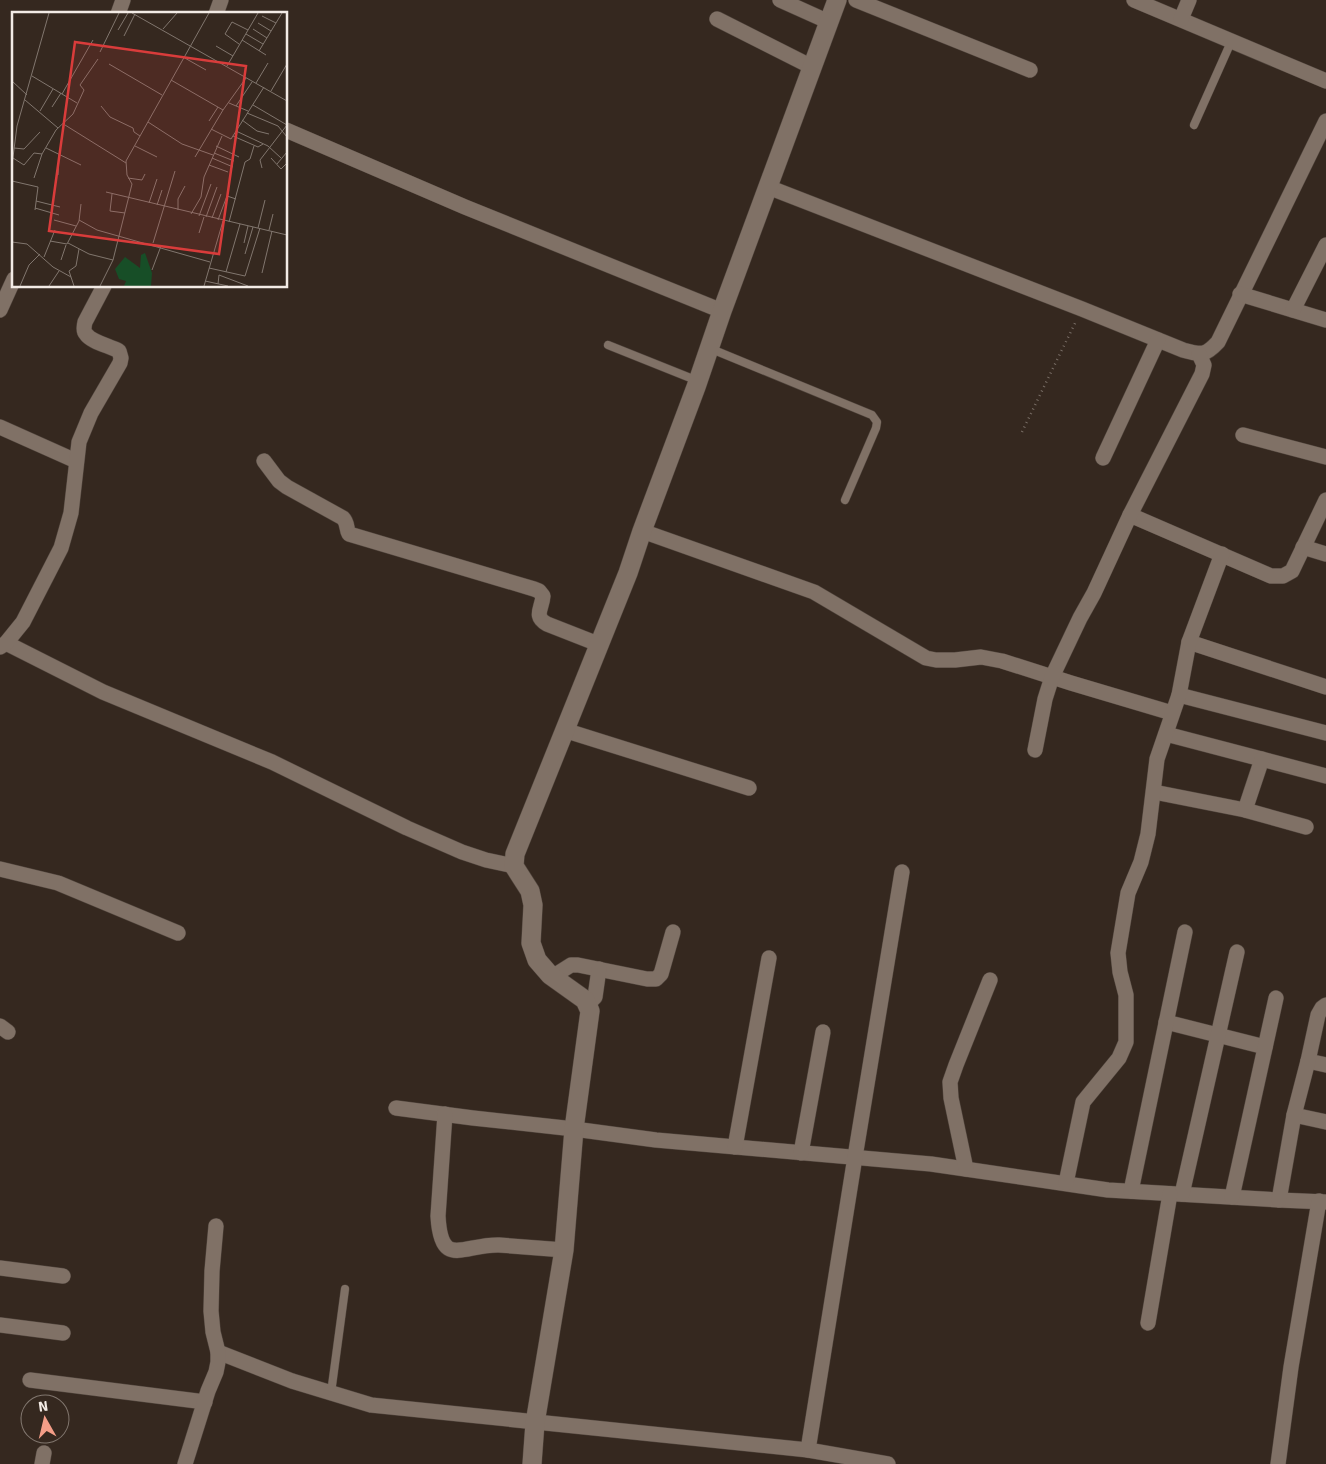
<svg xmlns="http://www.w3.org/2000/svg" width="1326" height="1464" font-family="Signika,sans-serif">
  <style>
    .lines { fill: none; stroke-linecap: round; stroke-linejoin: round }
    .service-casing { stroke: #50453d; stroke-width: 9 }
    .minor-casing { stroke: #50453d; stroke-width: 16 }
    .tertiary-casing { stroke: #50453d; stroke-width: 20 }
    .path { stroke: #7a6f67; stroke-width: 2.5; stroke-dasharray: 1 4; stroke-linecap: butt }
    .service { stroke: #807166; stroke-width: 8 }
    .minor { stroke: #807166; stroke-width: 15 }
    .tertiary { stroke: #807166; stroke-width: 19 }
    .inset-road { fill: none; stroke: #81766e; stroke-width: 1 }
    .view { fill: #d93c3b; fill-opacity: 0.15; stroke: #d93c3b; stroke-width: 2.5 }
    .inset-edge { fill: none; stroke: #f3ebe5; stroke-width: 2.5 }
  </style>
  <rect width="100%" height="100%" fill="#35281f"/>
  <g class="lines">
    <defs>
      <g id="service">
        <path d="M1194,125L1231,42"/>
        <path d="M608,345L698,381"/>
        <path d="M709,348L872,415L877,422L876,428L845,500"/>
        <path d="M331,1393L345,1289"/>
      </g>
      <g id="minor">
        <path d="M780,0L829,22"/>
        <path d="M856,0L1030,70"/>
        <path d="M1134,0L1326,81"/>
        <path d="M118,14L123,0"/>
        <path d="M216,14L221,0"/>
        <path d="M717,19L812,67"/>
        <path d="M1181,19L1189,0"/>
        <path d="M286,130L465,207L722,311"/>
        <path d="M768,187L1082,309L1183,350C1202,355 1205,356 1218,342L1326,121"/>
        <path d="M1240,294L1326,320"/>
        <path d="M0,310L14,279"/>
        <path d="M1293,310L1326,245"/>
        <path d="M0,427L76,461"/>
        <path d="M1243,435L1326,457"/>
        <path d="M1103,458L1158,340"/>
        <path d="M264,461L279,481L287,487L343,518C348,523 346,529 349,534L534,589L539,591L543,596C542,609 533,616 547,624L598,644"/>
        <path d="M1130,515L1271,576H1283L1292,571L1326,500"/>
        <path d="M642,531L814,592L926,658L936,660H955L981,657L1002,661L1071,683L1172,713"/>
        <path d="M1303,547L1326,554"/>
        <path d="M1189,642L1326,687"/>
        <path d="M6,643L103,692L272,762L407,828L462,852L486,860L514,866"/>
        <path d="M0,647L6,643L23,622L61,548L71,513L79,442L91,413L120,363L121,358L119,351C110,346 91,342 86,334C83,331 84,326 85,322L104,286"/>
        <path d="M1179,695L1326,733"/>
        <path d="M564,730L749,788"/>
        <path d="M1166,734L1326,776"/>
        <path d="M1035,750L1045,699L1052,677L1080,618L1094,593L1130,515L1202,374L1204,365L1199,354"/>
        <path d="M1154,792L1245,810L1306,827"/>
        <path d="M1245,810L1262,759"/>
        <path d="M0,869L58,883L178,933"/>
        <path d="M552,977L571,965H578L647,979H656L661,974L673,932"/>
        <path d="M585,1000L591,1001L595,997L599,969"/>
        <path d="M1166,1022L1265,1047"/>
        <path d="M0,1026L8,1032"/>
        <path d="M1308,1061L1326,1065"/>
        <path d="M396,1108L473,1118L574,1129L656,1140L931,1164L1108,1190L1279,1200L1326,1202"/>
        <path d="M445,1114L438,1216C441,1270 463,1244 499,1245L564,1250"/>
        <path d="M1294,1115L1326,1122"/>
        <path d="M735,1147L769,958"/>
        <path d="M801,1153L823,1032"/>
        <path d="M966,1169L951,1098L950,1082L956,1065L990,980"/>
        <path d="M1066,1183L1083,1102L1119,1058L1126,1042V995L1120,972L1118,953L1128,893L1141,862L1148,834L1157,759L1179,695L1189,642L1222,554"/>
        <path d="M1131,1191L1185,932"/>
        <path d="M1182,1194L1237,952"/>
        <path d="M1232,1197L1276,998"/>
        <path d="M1279,1200L1294,1115L1308,1061L1318,1015L1322,1008L1326,1005"/>
        <path d="M0,1268L63,1276"/>
        <path d="M1148,1323L1170,1194"/>
        <path d="M0,1325L63,1333"/>
        <path d="M218,1352L292,1381L371,1405L808,1450L888,1464"/>
        <path d="M30,1380L205,1402"/>
        <path d="M808,1450L855,1157L902,872"/>
        <path d="M42,1464L44,1453"/>
        <path d="M185,1464L208,1391L216,1372L218,1362V1352L213,1332L211,1311L212,1271L216,1226"/>
        <path d="M1278,1464L1291,1367L1319,1201"/>
      </g>
      <path id="tertiary" d="M532,1464L535,1423L564,1250L574,1129L590,1011L585,1000L550,975L537,960L531,943L533,905L530,891L514,866L515,854L628,573L642,531L696,387L722,311L837,0"/>
    </defs>
    <use href="#service" class="service-casing"/>
    <use href="#minor" class="minor-casing"/>
    <use href="#tertiary" class="tertiary-casing"/>
    <path class="path" d="M1022,432L1076,321"/>
    <use href="#service" class="service"/>
    <use href="#minor" class="minor"/>
    <use href="#tertiary" class="tertiary"/>
  </g>
  <g transform="translate(12 12)">
    <rect width="275" height="275" fill="#35281f"/>
    <path d="M133,241L140,261L139,274H112L114,269L107,267L103,257L113,245L128,256L129,243Z" fill="#174e27"/>
    <path class="inset-road" d="M120,1L275,89M250,4L264,11M246,11L259,19M151,17L165,1M241,17L255,26M106,18L116,1M234,22L251,32M112,24L123,2M230,28L254,43M227,32L213,22L220,10L236,18M204,34L221,44M247,39L270,1M88,40L107,1M171,45L194,58M97,52L150,83M215,54L246,1M20,64L65,91M159,68L211,98L234,66M0,69L15,83M244,71L256,51M259,79L275,52M50,82L81,28M13,88L46,116M217,91L236,99M241,93L275,113M89,94L98,105L121,116L122,120L128,124M224,94L240,70M40,95L49,81M28,99L41,77M235,101L266,114L275,125M230,108L245,119L257,122M197,109L206,95M136,110L170,132L201,143M53,113L114,151M199,117L219,127L252,75M224,119L256,134L269,146M221,124L246,135L251,132M123,134L145,145M204,134L227,145M2,136L12,137L28,120M34,136L69,153M202,141L222,149M183,145L211,98M1,146L12,153L22,141L30,142M200,146L221,155M259,146L269,157L275,151M265,152L275,140M0,153L5,114L37,1M197,153L216,160M250,156L248,148L275,113M46,163L47,142M22,166L30,142L44,118L61,102L72,78L68,73L86,47M116,166L130,168L133,162M0,169L26,175L23,198M94,180L275,223M100,182L98,199L113,201M24,189L48,195M137,191L145,167M145,193L150,178M23,196L47,203M166,198V187L173,174M179,202L189,185L192,165L210,124M187,204L199,172M194,205L205,175M200,206L209,182M42,208L64,214M67,208L85,218L198,250M206,208L215,184L224,187M217,210L233,150L238,147L242,134M246,216L253,188M257,218L261,202M187,221L192,205M38,229L55,232L67,209L69,192M0,230L15,232L41,255L59,265L62,274M56,231L77,242L101,248M141,231L163,159M232,231L236,214M233,242L241,215M32,245L43,218M49,248L54,233M197,256L233,264L248,216M140,258L149,234M214,260L228,212M250,261L260,219M59,265L57,259L64,254L67,237M193,269L216,274M206,272L207,263L236,274M8,274L17,253L28,242M37,274L47,259M88,274L101,248L120,172L115,163L114,149L197,1M192,274L211,209"/>
    <path class="view" d="M63,30L234,54L207,242L37,219Z"/>
    <rect width="275" height="275" class="inset-edge"/>
  </g>
  <g transform="translate(45 1419) rotate(352)"><circle r="24" fill="#35281f" stroke="#81766e"/>
  <path d="M0-4L9 19L0 12L-9 19Z" fill="#f49e88"/>
  <text y="-8" font-size="14" font-weight="bold" text-anchor="middle" fill="#f3ebe5">N</text>
  </g>
</svg>
